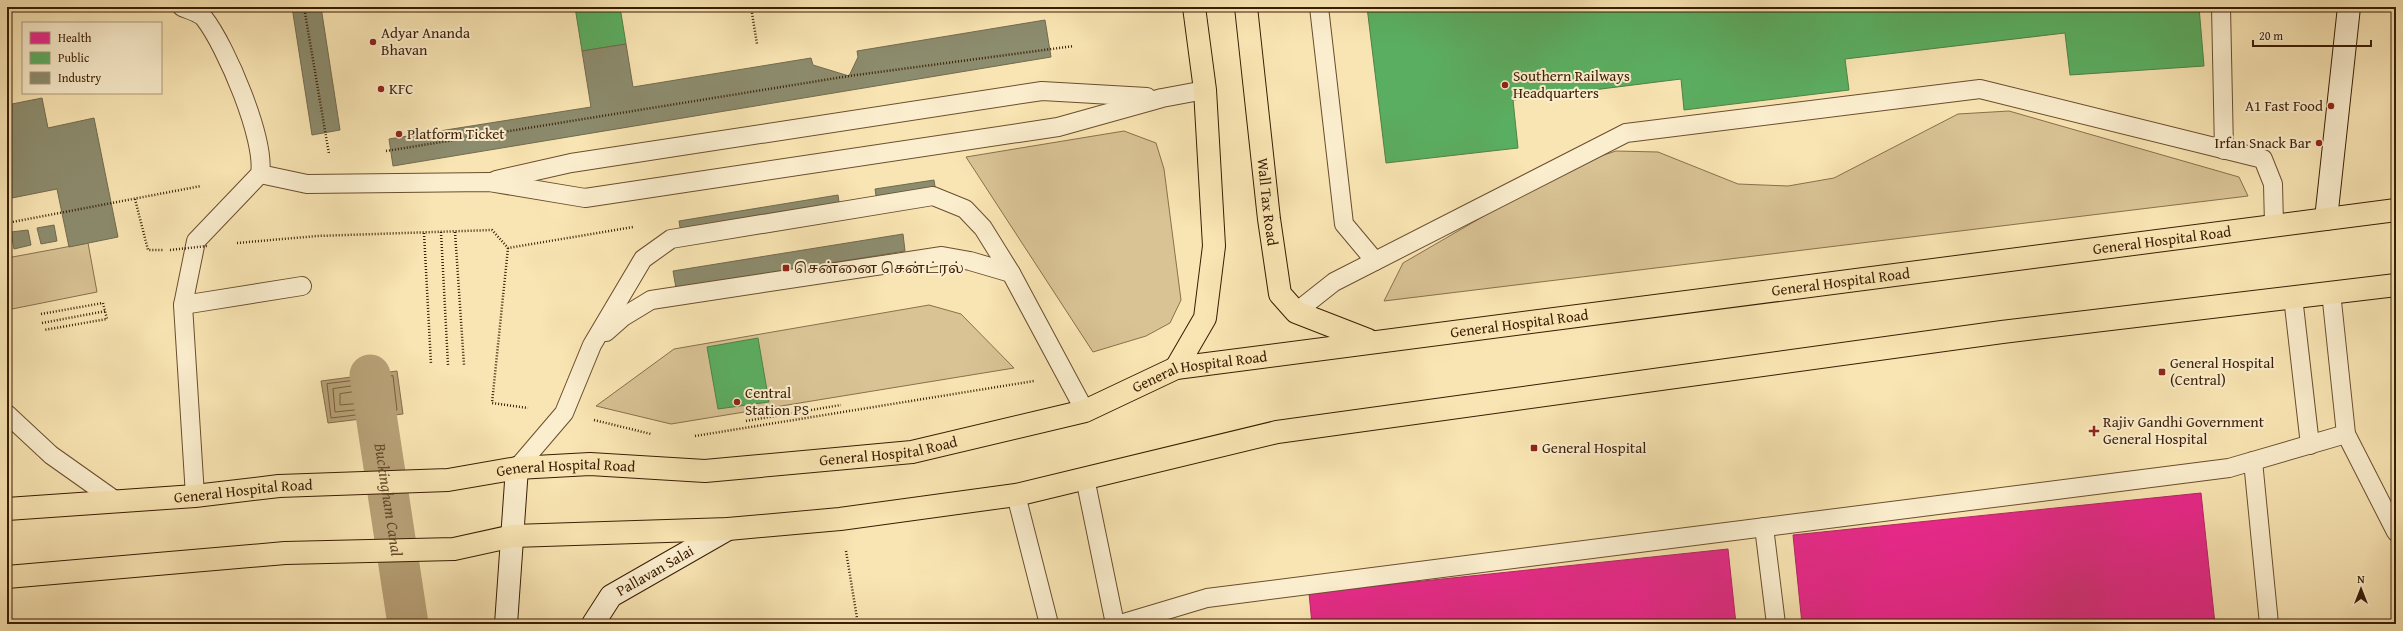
<svg xmlns="http://www.w3.org/2000/svg" width="2403" height="631" font-family="'Gentium Book Plus','Noto Serif Tamil',serif">
  <style>
    .green { fill: #d9c395; stroke: #8a704c }
    .water { fill: #b8a177; stroke: #866c49 }
    .health { fill: #e7298a; stroke: #b32562 }
    .public { fill: #5aae61; stroke: #508245 }
    .industry { fill: #8c8c6e; stroke: #736a4e }
    .lines { fill: none; stroke-linecap: round; stroke-linejoin: round }
    .shore { stroke: #795e3d; stroke-width: 1 }
    .canal { stroke: #b8a177; stroke-width: 41 }
    .lane-casing { stroke: #6a4e2f; stroke-width: 20 }
    .secondary-casing { stroke: #3a1c03; stroke-width: 24 }
    .primary-casing { stroke: #3a1c03; stroke-width: 24 }
    .path { stroke: #3a1c03; stroke-width: 2.5; stroke-dasharray: 1 2; stroke-linecap: butt }
    .lane { stroke: #fbeece; stroke-width: 18 }
    .secondary { stroke: #fbeece; stroke-width: 22 }
    .primary { stroke: #f9e5b3; stroke-width: 22 }
    .path-bridge { stroke: #3a1c03; stroke-width: 2.5; stroke-dasharray: 1 2; stroke-linecap: butt }
    .poi-dot { fill: #8f2418; stroke: #fbeece; stroke-width: 1.5 }
    .labels { text-anchor: middle; stroke-width: 4; stroke-linejoin: round; paint-order: stroke }
    .poi-label { font-size: 15px; fill: #3a1c03; stroke: #fbeece; text-anchor: start }
    .street-label { font-size: 15px; fill: #3a1c03; stroke: #fbeece }
    .water-label { font-size: 16px; font-style: italic; fill: #664b2c; stroke: #fbeece }
  </style>
  <rect width="100%" height="100%" fill="#f9e5b3"/>
  <filter id="stains"><feTurbulence type="fractalNoise" baseFrequency=".005" numOctaves="4"/><feColorMatrix values="0 0 0 0 .2 0 0 0 0 .09 0 0 0 0 .02 0 0 0 .5 -.17"/></filter>
  <radialGradient id="worn" r=".72"><stop offset=".6" stop-color="#630" stop-opacity="0"/><stop offset="1" stop-color="#630" stop-opacity=".3"/></radialGradient>
  <g class="green">
    <path d="M2009,111L2239,177L2248,196L1384,301L1403,263L1570,166L1616,151L1658,152L1738,184L1788,186L1834,178L1958,114Z"/>
    <path d="M1124,131L1156,143L1164,169L1181,300L1170,323L1146,336L1093,352L966,157Z"/>
    <path d="M88,243L97,292L7,310V258Z"/>
    <path d="M929,305L961,314L1014,368L671,424L596,406L674,349Z"/>
  </g>
  <path class="water" d="M397,371L403,414L328,423L321,381Z"/>
  <g class="health">
    <path d="M2396,414V447L2393,415Z"/>
    <path d="M2201,493L2215,624H1802L1793,535Z"/>
    <path d="M1728,549L1736,624H1312L1309,593Z"/>
    <path d="M2396,620V624H2365Z"/>
  </g>
  <g class="public">
    <path d="M575,7H620L626,44L582,51Z"/>
    <path d="M1367,7H2199L2204,66L2070,75L2065,33L1845,59L1849,90L1684,110L1681,79L1513,100L1518,148L1386,163Z"/>
    <path d="M758,338L769,402L718,409L707,347Z"/>
  </g>
  <g class="industry">
    <path d="M292,7H321L340,130L312,135Z"/>
    <path d="M1045,20L1051,57L393,166L389,139L591,107L582,51L626,44L633,87L811,58L813,65L849,76L858,57L857,51Z"/>
    <path d="M42,98L48,128L94,118L118,237L69,247L57,189L7,199V103V105Z"/>
    <path d="M934,180L936,193L877,202L875,189Z"/>
    <path d="M838,195L840,209L681,234L679,221Z"/>
    <path d="M54,225L57,241L41,244L37,228Z"/>
    <path d="M28,230L31,245L14,249L11,232Z"/>
    <path d="M903,234L905,251L676,288L673,271Z"/>
  </g>
  <g class="lines">
    <g class="shore">
      <path d="M393,376L397,410L331,418L327,384Z"/>
      <path d="M388,381L392,406L335,412L333,389Z"/>
      <path d="M383,388L385,401L340,405V394Z"/>
    </g>
    <path class="canal" id="s1" d="M370,375L408,624"/>
    <defs>
      <g id="lane">
        <path d="M182,7C189,10 200,13 204,18C226,46 266,140 260,174L196,241L183,305L195,496"/>
        <path d="M1319,7L1344,224L1375,261"/>
        <path d="M2221,7L2224,150"/>
        <path d="M260,174L307,184L489,182L585,198L1058,127L1162,98L1205,90"/>
        <path d="M496,180L571,163L1042,91L1147,97"/>
        <path d="M2331,292L2346,434L2396,532"/>
        <path d="M2293,297L2310,445"/>
        <path d="M183,305L302,286"/>
        <path d="M1296,312L1334,282L1626,133L1980,89L2263,159L2273,184L2274,225"/>
        <path d="M606,332L623,317L651,300L942,256L970,261L1011,273"/>
        <path d="M7,414L51,455L116,501"/>
        <path d="M2253,461L2269,624"/>
        <path d="M517,468L564,413L592,345L643,259L671,239L933,196L965,209L983,228L1011,273L1085,411"/>
        <path d="M1085,478L1115,624"/>
        <path d="M1016,495L1049,624"/>
        <path d="M1764,527L1776,624"/>
        <path d="M1120,624L1207,598L2229,468L2346,434"/>
      </g>
      <g id="secondary">
        <path d="M2326,219L2349,7"/>
        <path d="M506,624L517,468"/>
        <path id="s2" d="M593,624L611,596L728,529"/>
      </g>
      <g id="primary">
        <path id="s3" d="M1246,7L1269,219L1280,294L1296,312L1368,340"/>
        <path d="M1176,368L1205,318L1214,246L1205,90L1194,7"/>
        <path id="s4" d="M7,509L195,496L279,486L448,480L517,468L590,464L705,471L912,452L1085,411L1176,368L2396,210"/>
        <path d="M7,577L285,553L454,549L513,536L728,529L840,519L1016,495L1277,432L2002,332L2396,285"/>
      </g>
    </defs>
    <use href="#lane" class="lane-casing"/>
    <use href="#secondary" class="secondary-casing"/>
    <use href="#primary" class="primary-casing"/>
    <g class="path">
      <path d="M304,7L329,154"/>
      <path d="M751,7L757,44"/>
      <path d="M386,151L849,76L1074,46"/>
      <path d="M135,199L148,250H164"/>
      <path d="M7,223L201,186"/>
      <path d="M441,232L448,365"/>
      <path d="M455,232L464,365"/>
      <path d="M424,233L431,364"/>
      <path d="M237,243L317,236L492,230L508,248L633,227"/>
      <path d="M508,248L492,403L528,408"/>
      <path d="M41,314L103,303L107,319L44,330"/>
      <path d="M42,323L106,311"/>
      <path d="M594,420L651,434"/>
      <path d="M746,421L841,405"/>
      <path d="M695,436L1034,381"/>
      <path d="M846,551L858,624"/>
      <path d="M886,624H888"/>
    </g>
    <use href="#lane" class="lane"/>
    <use href="#secondary" class="secondary"/>
    <use href="#primary" class="primary"/>
    <path class="path-bridge" d="M170,250L207,246"/>
  </g>
  <g class="poi-dot">
    <circle cx="373" cy="42" r="4"/>
    <circle cx="1505" cy="85" r="4"/>
    <circle cx="381" cy="89" r="4"/>
    <circle cx="2331" cy="106" r="4"/>
    <circle cx="399" cy="134" r="4"/>
    <circle cx="2319" cy="143" r="4"/>
    <rect x="782" y="264" width="8" height="8" rx="2"/>
    <rect x="2158" y="368" width="8" height="8" rx="2"/>
    <circle cx="737" cy="402" r="4"/>
    <path d="M2092 425h4v4h4v4h-4v4h-4v-4h-4v-4h4z"/>
    <rect x="1530" y="444" width="8" height="8" rx="2"/>
  </g>
  <g class="labels">
    <g class="poi-label">
      <text x="381" y="38">Adyar Ananda<tspan x="381" dy="17">Bhavan</tspan></text>
      <text x="1513" y="81">Southern Railways<tspan x="1513" dy="17">Headquarters</tspan></text>
      <text x="389" y="94">KFC</text>
      <text x="2323" y="111" text-anchor="end">A1 Fast Food</text>
      <text x="407" y="139">Platform Ticket</text>
      <text x="2311" y="148" text-anchor="end">Irfan Snack Bar</text>
      <text x="794" y="273">சென்னை சென்ட்ரல்</text>
      <text x="2170" y="368">General Hospital<tspan x="2170" dy="17">(Central)</tspan></text>
      <text x="745" y="398">Central<tspan x="745" dy="17">Station PS</tspan></text>
      <text x="2103" y="427">Rajiv Gandhi Government<tspan x="2103" dy="17">General Hospital</tspan></text>
      <text x="1542" y="453">General Hospital</text>
    </g>
    <g class="street-label">
      <text dy="5" stroke="none"><textPath href="#s3" startOffset="196">Wall Tax Road</textPath></text>
      <text dy="5" stroke="none"><textPath href="#s4" startOffset="2181">General Hospital Road</textPath></text>
      <text dy="5" stroke="none"><textPath href="#s4" startOffset="1857">General Hospital Road</textPath></text>
      <text dy="5" stroke="none"><textPath href="#s4" startOffset="1533">General Hospital Road</textPath></text>
      <text dy="5" stroke="none"><textPath href="#s4" startOffset="1209">General Hospital Road</textPath></text>
      <text dy="5" stroke="none"><textPath href="#s4" startOffset="885">General Hospital Road</textPath></text>
      <text dy="5" stroke="none"><textPath href="#s4" startOffset="561">General Hospital Road</textPath></text>
      <text dy="5" stroke="none"><textPath href="#s4" startOffset="237">General Hospital Road</textPath></text>
      <text dy="5" stroke="none"><textPath href="#s2" startOffset="84">Pallavan Salai</textPath></text>
    </g>
    <g class="water-label">
      <text dy="6" stroke="none"><textPath href="#s1" startOffset="126">Buckingham Canal</textPath></text>
    </g>
  </g>
  <rect width="2403" height="631" fill="none" stroke="#f9e5b3" stroke-width="24"/>
  <rect x="8" y="8" width="2387" height="615" fill="none" stroke="#3a1c03" stroke-width="2"/>
  <rect x="12" y="12" width="2379" height="607" fill="none" stroke="#3a1c03"/>
  <rect x="22" y="22" width="140" height="72" fill="#fbeece" stroke="#ae9a7d"/>
  <rect x="30" y="32" width="20" height="12" fill="#e7298a" stroke="#ae9a7d"/>
  <text x="58" y="42" font-size="12" fill="#3a1c03">Health</text>
  <rect x="30" y="52" width="20" height="12" fill="#5aae61" stroke="#ae9a7d"/>
  <text x="58" y="62" font-size="12" fill="#3a1c03">Public</text>
  <rect x="30" y="72" width="20" height="12" fill="#8c8c6e" stroke="#ae9a7d"/>
  <text x="58" y="82" font-size="12" fill="#3a1c03">Industry</text>
  <g transform="translate(2361 589)" stroke="#fbeece" stroke-width="3" paint-order="stroke">
  <path d="M0-3L7 15L0 10L-7 15Z" fill="#3a1c03"/>
  <text y="-6" font-size="11" font-weight="bold" text-anchor="middle" fill="#3a1c03">N</text>
  </g>
  <path d="M2253 40v6h118v-6" fill="none" stroke="#3a1c03" stroke-width="2"/>
  <text x="2259" y="40" font-size="12" fill="#3a1c03" stroke="#fbeece" stroke-width="3" paint-order="stroke">20 m</text>
  <rect width="100%" height="100%" filter="url(#stains)"/>
  <rect width="100%" height="100%" fill="url(#worn)"/>
</svg>
